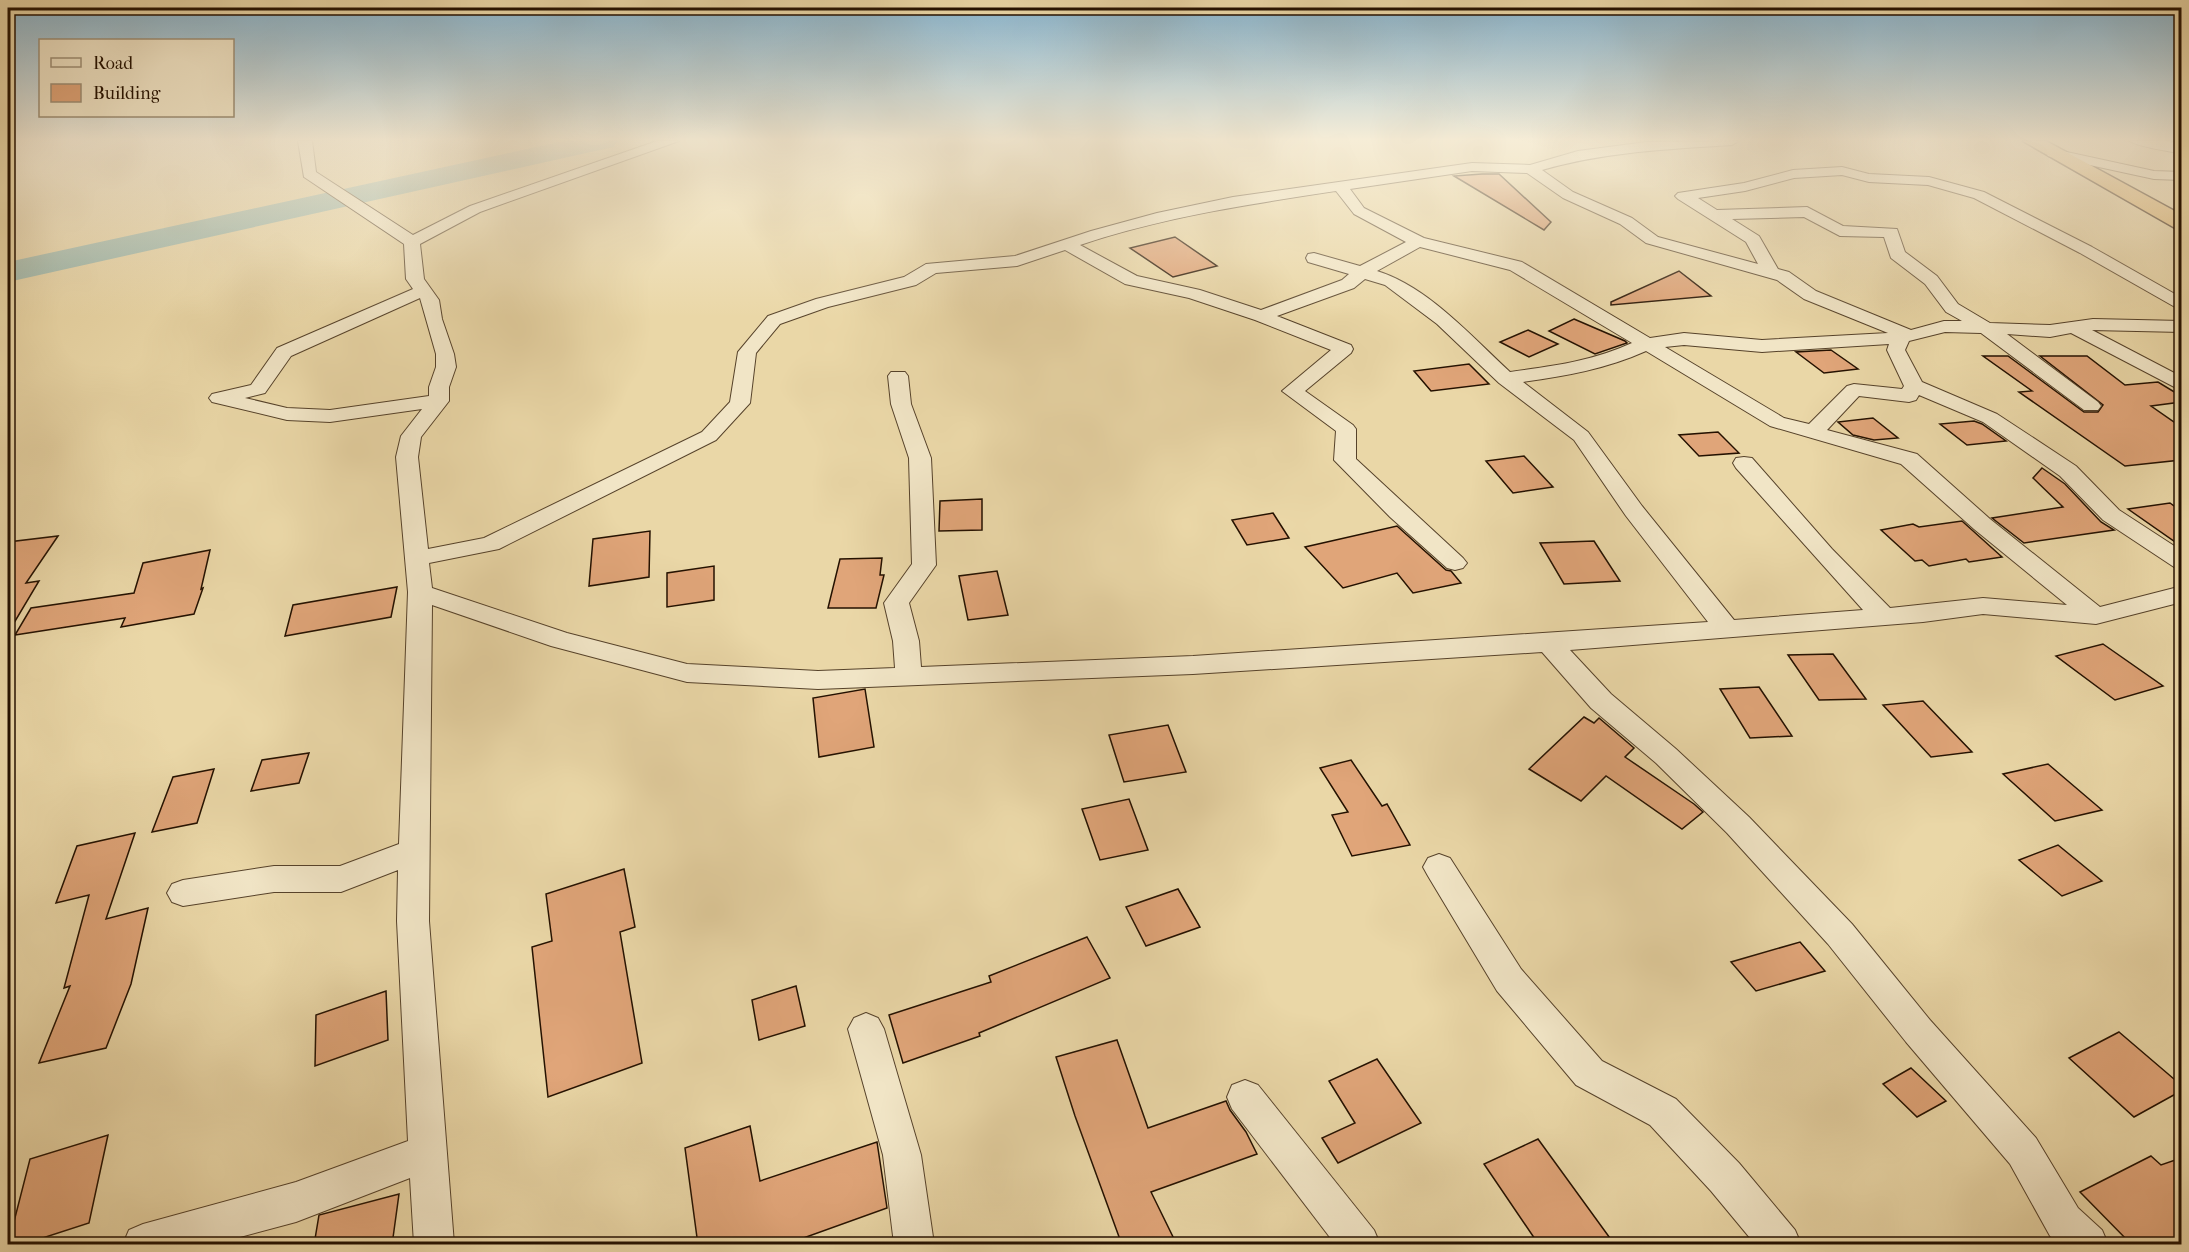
<svg xmlns="http://www.w3.org/2000/svg" width="2189" height="1252" font-family="'IM FELL French Canon',serif">
  <style>
    .lines { fill: none; stroke-linecap: round; stroke-linejoin: round }
    .river { fill: #98b8ae; fill-rule: evenodd }
    .building { fill: #e0a579; stroke: #241100; stroke-width: 1.5 }
    .minor-casing { stroke: #56422a; stroke-width: 2 }
    .trunk-casing { stroke: #241100; stroke-width: 3 }
    .minor { fill: #f1e5c6; fill-rule: evenodd }
    .trunk { fill: #e5bc74; fill-rule: evenodd }
  </style>
  <rect width="100%" height="100%" fill="#ead7a7"/>
  <filter id="stains"><feTurbulence type="fractalNoise" baseFrequency=".00333" numOctaves="4"/><feColorMatrix values="0 0 0 0 .2 0 0 0 0 .09 0 0 0 0 .02 0 0 0 .5 -.17"/></filter>
  <radialGradient id="worn" r=".72"><stop offset=".6" stop-color="#630" stop-opacity="0"/><stop offset="1" stop-color="#630" stop-opacity=".3"/></radialGradient>
  <g class="lines">
    <path class="river" d="M564,141H617L614,147L604,149L8,282V262Z"/>
  </g>
  <g class="building">
    <path d="M1482,174H1499L1551,222L1544,230L1454,176Z"/>
    <path d="M1175,237L1217,266L1173,277L1130,248Z"/>
    <path d="M1679,271L1711,296L1611,305V302Z"/>
    <path d="M1574,319L1625,341L1627,343L1595,354L1549,331Z"/>
    <path d="M1528,330L1558,344L1529,357L1500,342Z"/>
    <path d="M1831,350L1858,369L1824,373L1796,352Z"/>
    <path d="M1983,356H2008L2084,412H2098L2103,405L2040,356H2087L2125,385L2158,382L2181,396V402L2151,406L2181,427V460L2125,466L2019,392L2032,391Z"/>
    <path d="M1469,364L1489,384L1431,391L1414,371Z"/>
    <path d="M1873,418L1898,438L1874,440L1853,435L1838,422Z"/>
    <path d="M1974,421L1982,424L2006,441L1967,445L1940,424Z"/>
    <path d="M1718,432L1739,453L1699,456L1679,435Z"/>
    <path d="M1524,456L1553,487L1513,493L1486,461Z"/>
    <path d="M2042,468L2065,484L2101,522L2114,530L2024,543L1992,518L2063,507L2033,478Z"/>
    <path d="M982,499V530L939,531L940,501Z"/>
    <path d="M2170,503L2181,511V546L2128,509Z"/>
    <path d="M1273,513L1289,538L1247,545L1232,520Z"/>
    <path d="M1962,521L2002,557L1969,562L1966,559L1929,566L1922,560L1915,561L1881,530L1913,524L1919,527Z"/>
    <path d="M1397,526L1446,570L1451,571L1461,583L1413,593L1397,573L1343,588L1305,547Z"/>
    <path d="M650,531L649,577L589,586L593,539Z"/>
    <path d="M58,536L26,583L39,581L8,633V542Z"/>
    <path d="M1594,541L1620,581L1564,584L1540,543Z"/>
    <path d="M210,550L201,589L203,588L194,614L121,627L125,618L15,635L31,608L134,593L143,563Z"/>
    <path d="M882,558L880,575H884L876,608H828L840,559Z"/>
    <path d="M714,566V600L667,607V573Z"/>
    <path d="M997,571L1008,615L968,620L959,576Z"/>
    <path d="M397,587L391,617L285,636L293,605Z"/>
    <path d="M2103,644L2163,686L2115,700L2056,656Z"/>
    <path d="M1833,654L1866,699L1819,700L1788,655Z"/>
    <path d="M1759,687L1792,736L1750,738L1720,689Z"/>
    <path d="M865,689L874,747L819,757L813,698Z"/>
    <path d="M1923,701L1972,752L1931,757L1883,705Z"/>
    <path d="M1584,717L1594,723L1599,718L1634,748L1625,757L1694,804L1703,812L1682,829L1606,776L1581,801L1529,769Z"/>
    <path d="M1168,725L1186,772L1124,782L1109,735Z"/>
    <path d="M309,753L299,783L251,791L262,760Z"/>
    <path d="M1351,760L1382,806L1387,804L1410,845L1352,856L1332,815L1348,812L1320,768Z"/>
    <path d="M2048,764L2102,810L2055,821L2003,774Z"/>
    <path d="M214,769L197,823L152,832L173,777Z"/>
    <path d="M1129,799L1148,850L1100,860L1082,809Z"/>
    <path d="M135,833L106,919L148,908L131,984L106,1048L39,1063L70,986L64,988L89,895L56,903L77,846Z"/>
    <path d="M2058,845L2102,881L2062,896L2019,860Z"/>
    <path d="M624,869L635,927L620,932L642,1063L548,1097L532,947L552,941L546,894Z"/>
    <path d="M1178,889L1200,927L1146,946L1126,907Z"/>
    <path d="M1087,937L1110,978L979,1033L980,1036L903,1063L889,1015L991,982L989,976Z"/>
    <path d="M1800,942L1825,971L1756,991L1731,962Z"/>
    <path d="M796,986L805,1026L759,1040L752,1000Z"/>
    <path d="M386,991L388,1040L315,1066L316,1015Z"/>
    <path d="M2119,1032L2181,1085V1091L2134,1117L2069,1058Z"/>
    <path d="M1117,1040L1148,1128L1226,1101L1230,1110L1246,1132L1257,1154L1151,1192L1177,1245H1122L1075,1116L1056,1057Z"/>
    <path d="M1377,1059L1421,1123L1338,1163L1322,1138L1355,1123L1329,1081Z"/>
    <path d="M1911,1068L1946,1101L1917,1117L1883,1084Z"/>
    <path d="M750,1126L760,1181L877,1142L887,1208L784,1245H698L685,1148Z"/>
    <path d="M108,1135L89,1223L21,1245H8L30,1159Z"/>
    <path d="M1538,1139L1615,1245H1539L1484,1164Z"/>
    <path d="M2151,1156L2161,1165L2181,1158V1245H2132L2080,1192Z"/>
    <path d="M399,1194L392,1245H314L319,1215Z"/>
  </g>
  <g class="lines">
    <defs>
      <g id="minor">
        <path d="M298,141H312L316,172L413,235L470,206L657,141H679L480,212L420,244L424,279L439,300L442,319L454,354L456,367L449,387V401L421,437L418,457L428,549L484,538L702,432L730,402L738,352L768,316L816,299L904,277L926,264L1015,256L1091,231L1157,213L1233,197L1472,163L1530,165L1578,151L1646,142L1739,141L1732,145C1668,149 1604,152 1542,170L1573,192L1632,218L1658,237L1758,264L1746,242L1678,199L1675,196L1678,193L1744,183L1793,170L1842,167L1869,174L1929,177L1984,192L2092,247L2182,298V311L2080,253L1974,198L1928,185L1869,182L1842,175L1794,178L1745,191L1698,198L1717,210L1807,207L1843,226L1897,229L1905,252L1937,276L1958,304L1990,323L2050,325L2093,319L2182,321V332L2092,330L2182,377V391L2071,333L2050,337L2007,334L2098,402L2101,406L2098,410H2084L1981,333L1945,332L1909,341L1905,350L1922,382L1997,414L2076,466L2119,510L2182,551V569L2174,567L2103,520L2060,476L1983,422L1919,395L1916,400L1909,402L1859,396L1827,430L1917,454L1990,519L2100,607L2182,586V602L2096,624L1983,614L1923,622L1570,650L1611,694L1676,749L1749,817L1852,924L1930,1020L2036,1138L2078,1208L2102,1230L2108,1244H2059L2050,1236L2010,1164L1906,1042L1828,944L1727,833L1656,763L1591,708L1542,652L1193,674L818,689L687,682L551,646L432,605L429,921L454,1244H414L410,1178L296,1222L214,1244H123L129,1230L143,1224L296,1182L408,1141L397,921L398,870L341,892H274L183,906L172,902L167,893L172,884L183,880L274,866H340L399,844L408,592L396,457L401,436L422,409L330,422L287,420L212,402L209,398L212,394L251,385L277,348L413,289L406,279L404,244L304,177ZM1472,171L1527,173L1563,198L1620,224L1646,243L1777,280L1804,299L1888,333L1762,340L1684,333L1650,338L1522,262L1424,238L1364,208L1350,189ZM1336,191L1354,214L1406,242L1360,266L1314,253L1308,254L1306,258L1308,262L1349,274L1342,280L1261,310L1200,290L1137,276L1080,245C1163,217 1250,204 1336,191ZM1804,217L1840,236L1884,237L1891,258L1925,284L1946,312L1962,321H1944L1911,330L1816,291L1789,272L1778,269L1759,236L1732,219ZM1420,247L1510,270L1632,343C1593,361 1553,366 1510,372C1472,337 1427,286 1377,271ZM1065,250L1125,284L1189,298L1255,320L1331,350L1282,391L1336,431L1334,460L1390,517L1447,568L1455,570L1463,568L1467,563L1463,558L1356,459V429L1353,425L1305,391L1351,353L1353,349L1351,345L1277,316L1354,288L1365,279L1385,285L1437,324L1499,383L1574,440L1626,516L1708,622L1193,656L921,667L919,641L909,603L936,565L931,458L911,404L908,376L905,372H891L888,376L891,404L909,458L912,564L884,603L893,641L895,668L818,671L687,664L567,633L432,588L429,563L499,549L716,440L750,403L756,353L780,324L828,307L916,285L936,273L1017,266ZM420,298L436,354V367L429,387V396L330,410L287,408L245,398L265,393L291,356ZM1889,344L1887,350L1904,386L1902,389L1854,384L1847,386L1809,424L1784,418L1665,347L1684,345L1762,352ZM1646,351L1770,426L1901,464L1974,529L2067,605L1983,598L1890,608L1832,549L1752,458L1744,457L1736,458L1733,463L1736,468L1863,610L1734,620L1642,506L1588,432L1523,382C1565,376 1606,369 1646,351Z"/>
        <path d="M2130,141H2170L2182,145V154C2170,151 2138,147 2130,141Z"/>
        <path d="M2053,149L2154,171L2182,172V180L2154,179L2048,156L2046,153L2048,150Z"/>
        <path d="M1439,854L1450,858L1521,969L1602,1061L1676,1099L1739,1163L1795,1230L1801,1244H1755L1711,1191L1650,1125L1576,1085L1497,991L1428,876L1423,867L1428,858Z"/>
        <path d="M866,1013L878,1018L884,1029L921,1155L934,1244H894L883,1155L848,1029L854,1018Z"/>
        <path d="M1245,1080L1258,1085L1374,1230L1380,1244H1335L1232,1109L1227,1097L1232,1085Z"/>
      </g>
      <path id="trunk" d="M2023,141H2046L2182,215V230L2175,228Z"/>
    </defs>
    <use href="#minor" class="minor-casing"/>
    <use href="#trunk" class="trunk-casing"/>
    <use href="#minor" class="minor"/>
    <use href="#trunk" class="trunk"/>
  </g>
  <linearGradient id="sky" x2="0" y2="1"><stop stop-color="#88b6d1"/><stop offset="0.44" stop-color="#f6edd7"/><stop offset="1" stop-color="#f6edd7" stop-opacity="0"/></linearGradient>
  <rect width="2189" height="317" fill="url(#sky)"/>
  <rect width="2189" height="1252" fill="none" stroke="#ead7a7" stroke-width="30"/>
  <rect x="9" y="9" width="2171" height="1234" fill="none" stroke="#241100" stroke-width="3"/>
  <rect x="15" y="15" width="2159" height="1222" fill="none" stroke="#241100" stroke-width="1.5"/>
  <rect x="39" y="39" width="195" height="78" fill="#f1e5c6" stroke="#9f9077" stroke-width="1.5"/>
  <rect x="51" y="58" width="30" height="9" fill="#f1e5c6" stroke="#9f9077" stroke-width="1.5"/>
  <text x="93" y="69" font-size="18" fill="#241100">Road</text>
  <rect x="51" y="84" width="30" height="18" fill="#e0a579" stroke="#9f9077" stroke-width="1.5"/>
  <text x="93" y="99" font-size="18" fill="#241100">Building</text>
  <rect width="100%" height="100%" filter="url(#stains)"/>
  <rect width="100%" height="100%" fill="url(#worn)"/>
</svg>
